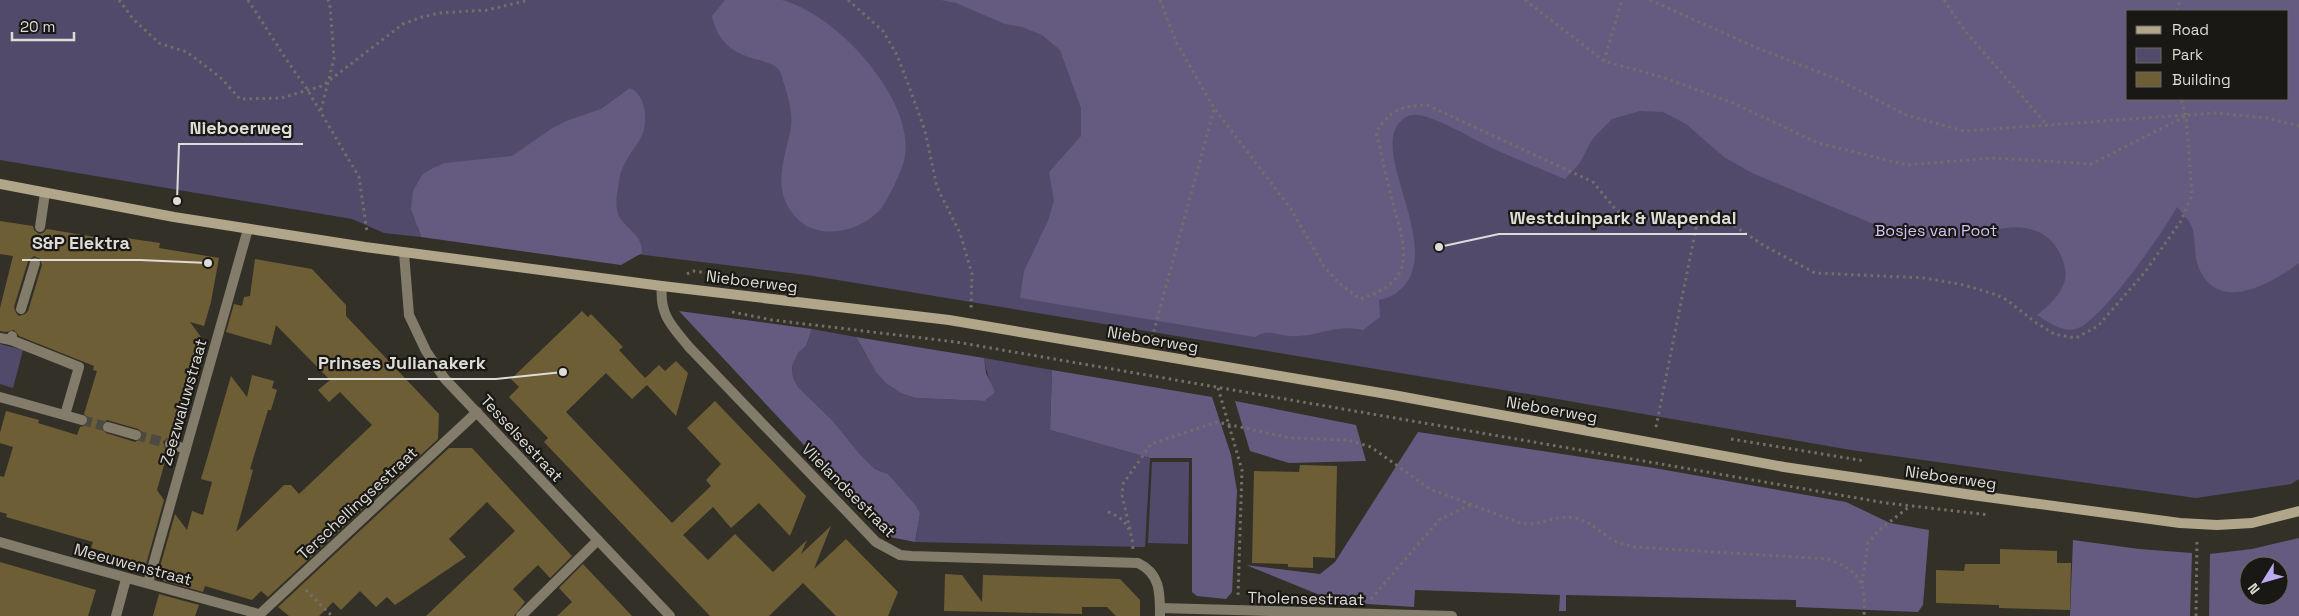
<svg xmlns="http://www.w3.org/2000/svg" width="2299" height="616" font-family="'Space Grotesk',sans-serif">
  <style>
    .green { fill: #524a6a; fill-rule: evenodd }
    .forest { fill: #655b81; fill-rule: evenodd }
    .building { fill: #6d5e36; fill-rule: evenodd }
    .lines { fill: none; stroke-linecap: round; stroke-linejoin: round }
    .street-tunnel { stroke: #4d4a42; stroke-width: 10; stroke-dasharray: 10 5; stroke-linecap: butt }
    .path { stroke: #726f68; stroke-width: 3; stroke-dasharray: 2.5 4; stroke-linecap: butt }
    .lane { stroke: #837c6a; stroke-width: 10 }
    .street { stroke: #837c6a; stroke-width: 10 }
    .secondary { stroke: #b1a68a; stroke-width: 10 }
    .labels { text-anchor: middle; stroke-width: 4.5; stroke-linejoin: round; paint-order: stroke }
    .park-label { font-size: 16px; fill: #d0c3f6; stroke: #1a1815 }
    .street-label { font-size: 16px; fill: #dedcd7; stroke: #1a1815 }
    .leader { fill: none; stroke: #dedcd7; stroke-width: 2 }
    .callout-dot { fill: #dedcd7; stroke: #1a1815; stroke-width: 2 }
    .callout-label { font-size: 18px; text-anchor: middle; font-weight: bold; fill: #dedcd7; stroke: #1a1815; stroke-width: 4.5; stroke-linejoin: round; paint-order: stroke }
  </style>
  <rect width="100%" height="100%" fill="#333028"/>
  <g class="green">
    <path d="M0,0H2299V479L2291,484L2196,498L1851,450L1534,395L807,275L417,227L421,237L384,233L352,219L0,160ZM2128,11H2288V99H2128Z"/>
    <path d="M812,329L856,337L866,355L916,398L985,401L990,397C992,380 986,374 984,358L1052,370L1050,430L1150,458L1145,547L915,542L920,514L888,474L875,469L859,453L833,421L798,387L793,377L792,367L798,353L806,346Z"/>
    <path d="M0,344L23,350L13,388L0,384Z"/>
    <path d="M1152,462H1189L1188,544L1148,543Z"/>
  </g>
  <g class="forest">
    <path d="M725,0C741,0 767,0 782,0C836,14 914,98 905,156C903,169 888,201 879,211C855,235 810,242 790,210C772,182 787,154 791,126C793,108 786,91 781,74C776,53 723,69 712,16Z"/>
    <path d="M941,0H2299V263C2270,285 2215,316 2197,263C2194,253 2196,234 2191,225C2188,219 2182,213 2177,207C2164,231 2101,322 2076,329C2063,333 2048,322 2037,315C2053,302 2071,286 2064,264C2056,236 2034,224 2005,228C1995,230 1985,234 1975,235C1947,238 1922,240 1895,233L1752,173L1724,157L1686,124L1663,112L1640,111L1612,119L1593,138L1579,164L1565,179C1539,168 1513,158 1488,146C1470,137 1436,117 1418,115C1411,114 1406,116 1401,121C1370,150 1437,238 1407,282C1401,291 1391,298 1379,300L1380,317L1363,330C1336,324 1322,335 1297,336C1281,338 1269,327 1255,337L1020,298L1024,271L1048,221L1054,201L1049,172L1081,136V108L1060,50L1042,35L1022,27L1005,24L956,3ZM2128,11H2288V99H2128Z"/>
    <path d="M630,88C647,95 649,125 640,139C635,148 628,156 624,165C620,172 619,181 618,188C616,197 615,210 620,218C628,230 643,236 642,253L621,265L421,237L411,209L413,191L422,175L431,169L445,163L512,156L551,129L566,121L601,109Z"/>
    <path d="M679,311L812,329L806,346L798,353L792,367L793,377L798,387L833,421L859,453L875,469L888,474L916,506L920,514L915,542L890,537Z"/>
    <path d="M856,337L984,358L986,373L995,392L985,401L916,398L901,393L886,383L876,372Z"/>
    <path d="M1052,370L1212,397L1231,455L1237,491L1232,592L1226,599L1197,596L1192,592V458H1150L1050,430Z"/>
    <path d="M1235,401L1356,425L1366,461L1289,463L1250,451Z"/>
    <path d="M1418,432L1654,468L1846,502L1890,523L1929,530L1923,605L1918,612L1796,607V600L1566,595V611H1559L1560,595L1415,590L1414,607L1337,602L1246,565L1320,574L1335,562Z"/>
    <path d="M2299,538V616H2209L2210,554L2252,549ZM2249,566H2279V596H2249Z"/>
    <path d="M2073,540L2139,549L2192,553L2190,616H2070Z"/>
  </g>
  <g class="building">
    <path d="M0,221L33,226L34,230L39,234L43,233L47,229L125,242L126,238L160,243L159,248L219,258L211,302L204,326L190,322L201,337L174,431L171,430L172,437L166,439L163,442L165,448L168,451L157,490L164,500L145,568L104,556L105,552L91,548L93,542L6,517L7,514L0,512V476L4,477L13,447L0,443V433L6,411L39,420L38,423L77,435L80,427L84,426L88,422V418L84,414L97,371L93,370L94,366L19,336L14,330L6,332L0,331V308L13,256L0,254ZM34,256L40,259L42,265L28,311L25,314L19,316L16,313L14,307L28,261ZM107,420L138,429L142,433V437L135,442L106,433L101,426Z"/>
    <path d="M255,259L312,269L346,305V316L439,414L438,439L268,597L261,591L252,600L205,586L203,592L163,581L166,570H159L175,514L187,530L192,511L203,515L212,482L201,479L231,376L247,397L252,375L274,381L272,388L277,390L271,410H268L250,469L253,470L236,532L284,485H291L299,494L372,425L340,392L329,402L318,390L330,380L276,325L271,345L226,332L234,304L242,306L244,297L250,296Z"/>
    <path d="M582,311L588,317L591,314L623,347L619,350L645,378L659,365L665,371L676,361L688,373L676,416L647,385L632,399L606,373L566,412L672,523L711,486L706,480L721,464L687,428L715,401L806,496L790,536L759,503L731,528L713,507L683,535L708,560L735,534L773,572L807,540L801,554L831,526L814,569L846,539L898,592L888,616H836L803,583L769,616H710L544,442L548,438L509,397L519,387L511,379Z"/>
    <path d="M449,448H472L572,556L550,578L538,565L513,589L525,602L514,616H426L515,531L487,502L449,539L466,557L395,605L387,597L376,607L360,591L341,610L333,602L319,616H289L278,607Z"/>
    <path d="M1300,465L1337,466L1335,558L1313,557V568L1288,567V564L1252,563L1254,471L1299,472Z"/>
    <path d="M2000,549L2057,551V563H2071L2070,610L1999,608V605L1936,603V570L1964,571L1965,564H2000Z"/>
    <path d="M0,562L96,590L88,616H0Z"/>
    <path d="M583,564L632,616H557L572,602L559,588Z"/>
    <path d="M945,574L962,575L982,602L983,575L1120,579L1140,600V616H1116L1107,607H1082V614L944,611Z"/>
    <path d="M159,594L199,605L195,616H153Z"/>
  </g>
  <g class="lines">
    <g class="street-tunnel">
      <path d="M82,420L108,427"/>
      <path d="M136,435L170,444"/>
    </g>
    <g class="path">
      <path d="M119,0L133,19L159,43L187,52L220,77L240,99L281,98L322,86L403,24L422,17L440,13L487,10L529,0"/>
      <path d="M248,0L288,62L307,89L359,177L367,232"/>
      <path d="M848,0L883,31L897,55L907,81L925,131L937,187L960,233L972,274L971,309"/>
      <path d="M1160,0L1176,42L1214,108L1291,209L1323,265L1339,283L1360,299C1420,280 1405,248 1392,200C1386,178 1382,155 1376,132C1391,109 1401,106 1427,105L1593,182L1617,211L1632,218L1674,219L1712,211L1763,245L1815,273L1925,278L1964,285L1994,294L2007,300L2035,322L2054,334L2076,338L2098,326L2145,272L2181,221L2192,195L2186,116L2181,99"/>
      <path d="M1525,0L1604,61L1665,78L1733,103L1818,143L1907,165L1992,158L2091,164L2186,116"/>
      <path d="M1650,0L1755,47L1839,80L1906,115L1964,131L2215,113L2267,118L2299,126"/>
      <path d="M1944,0L1965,31L2047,125"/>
      <path d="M2177,11L2180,0"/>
      <path d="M1604,61L1622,0"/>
      <path d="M321,110L334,59L330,5L328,0"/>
      <path d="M687,274L693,271L745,278"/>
      <path d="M732,312L772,320L956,342L1886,503L1989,515"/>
      <path d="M1152,338L1214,109"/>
      <path d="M1218,388L1242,470L1238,596"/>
      <path d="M1656,427L1697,223L1702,214"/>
      <path d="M1731,439L1865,461"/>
      <path d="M1108,512C1127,519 1132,530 1133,549"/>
      <path d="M1130,529L1122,495L1123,484L1151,444L1217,422L1291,438L1348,440L1371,447L1430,489L1520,523C1540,527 1555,514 1574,518C1591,521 1600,533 1615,541C1621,544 1628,545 1634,547L1828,559C1860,571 1866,582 1864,616"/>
      <path d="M1862,583L1868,543L1878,531L1910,506"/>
      <path d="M306,590L332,616"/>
      <path d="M1371,599L1439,520L1472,504"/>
      <path d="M2196,616L2197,538"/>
    </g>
    <g class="lane">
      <path d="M40,227L45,193"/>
      <path d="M21,309L35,263"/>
      <path d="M0,338L11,340L12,336"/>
      <path d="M11,340L79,367L65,415"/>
    </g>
    <g class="street">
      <path d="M404,253L409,315L426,351L445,379L670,616"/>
      <path d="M662,286C659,315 672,326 689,347L876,542L900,555L911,556L1138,563C1161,574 1160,594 1160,616"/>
      <path d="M0,397L82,420"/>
      <path d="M108,427L136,435"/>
      <path d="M170,444L186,449"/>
      <path d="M0,542C86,567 172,590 259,614"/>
      <path d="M148,583L248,229"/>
      <path d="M1160,608L1452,616"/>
      <path d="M116,616L126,579"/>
      <path d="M258,616L477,412"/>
      <path d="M521,616L598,540"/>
    </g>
    <path class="secondary" d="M0,184L174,217L365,247L662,286L949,320L1393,395L1784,467L1972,495L2180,523L2217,525L2252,523L2299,511"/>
  </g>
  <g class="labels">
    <g class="park-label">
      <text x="1936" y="236">Bosjes van Poot</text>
    </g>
    <g class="street-label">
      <text transform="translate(752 281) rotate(7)" y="6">Nieboerweg</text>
      <text transform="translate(1153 339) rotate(10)" y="6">Nieboerweg</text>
      <text transform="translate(183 402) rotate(-74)" y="6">Zeezwaluwstraat</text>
      <text transform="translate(1552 409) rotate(10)" y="6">Nieboerweg</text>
      <text transform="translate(522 438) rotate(47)" y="6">Tesselsestraat</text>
      <text transform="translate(1951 477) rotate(8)" y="6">Nieboerweg</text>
      <text transform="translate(849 490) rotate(45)" y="6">Vlielandsestraat</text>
      <text transform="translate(357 503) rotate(-43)" y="6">Terschellingsestraat</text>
      <text transform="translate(133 564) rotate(15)" y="6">Meeuwenstraat</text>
      <text transform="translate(1306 598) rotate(1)" y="6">Tholensestraat</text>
    </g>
  </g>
  <path class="leader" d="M177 201L179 144H303M1439 247L1499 234H1747M208 263L140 260H22M563 372L496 379H308"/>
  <g class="callout-dot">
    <circle cx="177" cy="201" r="5"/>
    <circle cx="1439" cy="247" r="5"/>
    <circle cx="208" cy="263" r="5"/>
    <circle cx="563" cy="372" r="5"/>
  </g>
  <g class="callout-label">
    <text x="241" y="134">Nieboerweg</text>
    <text x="1623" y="224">Westduinpark &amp; Wapendal</text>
    <text x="81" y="249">S&amp;P Elektra</text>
    <text x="402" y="369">Prinses Julianakerk</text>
  </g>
  <rect x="2126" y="10" width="162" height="90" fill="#1a1815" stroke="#686663"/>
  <rect x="2136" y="26" width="25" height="8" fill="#b1a68a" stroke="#686663"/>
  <text x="2172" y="35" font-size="15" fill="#dedcd7">Road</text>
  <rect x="2136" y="48" width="25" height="15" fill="#524a6a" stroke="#686663"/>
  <text x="2172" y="60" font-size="15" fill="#dedcd7">Park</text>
  <rect x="2136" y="72" width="25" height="15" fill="#6d5e36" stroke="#686663"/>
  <text x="2172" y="85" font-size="15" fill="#dedcd7">Building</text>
  <g transform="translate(2264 581) rotate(233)"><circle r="24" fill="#1a1815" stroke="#686663"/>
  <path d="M0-4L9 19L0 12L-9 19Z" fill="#bea9f5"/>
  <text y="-8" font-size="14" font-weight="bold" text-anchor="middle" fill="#dedcd7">N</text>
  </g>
  <path d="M12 32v8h62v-8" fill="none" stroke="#dedcd7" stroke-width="2.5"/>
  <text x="20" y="32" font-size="15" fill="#dedcd7" stroke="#1a1815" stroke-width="4" paint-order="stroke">20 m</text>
</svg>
